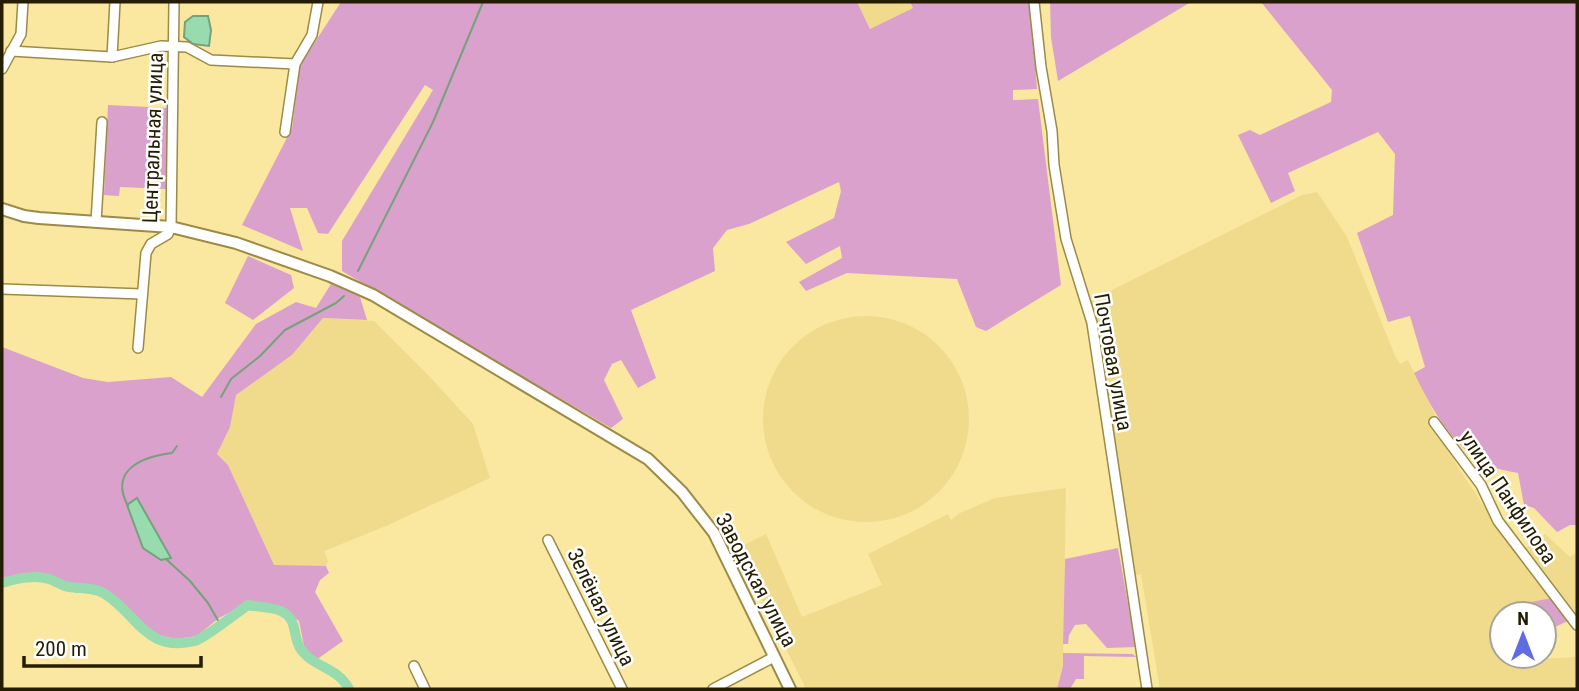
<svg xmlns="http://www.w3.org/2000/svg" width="1579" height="691" font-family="'Roboto Condensed',sans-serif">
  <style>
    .built { fill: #f0db8c }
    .green { fill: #daa1cd }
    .water { fill: #98dbae; stroke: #75a27a; stroke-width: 2 }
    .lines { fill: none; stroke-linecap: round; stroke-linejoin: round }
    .stream { stroke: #75a27a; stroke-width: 2 }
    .river { stroke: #98dbae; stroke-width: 10 }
    .minor-casing { stroke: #9c8a46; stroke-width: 12 }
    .major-casing { stroke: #9c8a46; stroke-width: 14 }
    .minor { stroke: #fff; stroke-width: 9 }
    .major { stroke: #fff; stroke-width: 10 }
    .labels { text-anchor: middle; stroke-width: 5; stroke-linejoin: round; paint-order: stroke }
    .street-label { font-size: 21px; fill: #241d01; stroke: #fff }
  </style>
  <rect width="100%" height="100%" fill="#fae7a0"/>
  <g class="built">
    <path d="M857,2H910L913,8L870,29Z"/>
    <path d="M1317,192L1347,237L1396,358L1400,364L1408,360L1438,421L1444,440L1456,464L1499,529L1533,571L1530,572L1551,598L1532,602L1533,614H1502V656H1538L1539,659L1577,657V689H1160L1141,574L1130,577L1086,303L1302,195Z"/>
    <circle cx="866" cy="419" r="103"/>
    <path d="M323,318L374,321L431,378L473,424L490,478L386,526L324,551L328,561L326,566H274L228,465L217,454L230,427L236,395L292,355Z"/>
    <path d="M1066,488L1063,666L1057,689H806L736,549L766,534L802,617L882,585L868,554L948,514L951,520L960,513L995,498Z"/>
    <path d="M1545,534L1570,557L1577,552V614L1526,548Z"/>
  </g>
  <g class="green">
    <path d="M341,2H857L870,29L913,8L910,2H1031L1037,89L1013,90V100L1038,99L1061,285L986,331L976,327L957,279L847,273L806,291L799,282L842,258L840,246L806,264L786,242L834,218L841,191L839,182L749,224L727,230L713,248L715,271L631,310L656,378L638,388L621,360L612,364L604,380L623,419L611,428L342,271V241L433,90L425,85L328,234L318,233L307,208H290L303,251L242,225L292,128L300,65Z"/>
    <path d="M1050,2H1191L1058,81L1051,37Z"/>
    <path d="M1261,2H1577V525H1570L1557,532L1534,508L1524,505L1518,473C1508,471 1495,469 1486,464C1450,444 1432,409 1414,373L1425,367L1410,316L1388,322L1357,233L1393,215L1395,154L1378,132L1288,173L1295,191L1271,203L1238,135L1250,130L1260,135L1331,102L1332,90Z"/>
    <path d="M108,105L169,108L166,189L120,187L119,196L104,195Z"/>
    <path d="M248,256L291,275L294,288L253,320L225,303Z"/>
    <path d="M331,284L360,297L367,320L323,318L292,355L236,395L230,427L217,454L228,465L274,565L326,566L329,573L320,580L315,592L343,641L316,660L304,646L299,621L282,608L250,602L219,618L197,636L176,639L158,635L143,628L120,600L105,590L65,582L43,573L2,578V347L83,378L108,382L171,377L202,397L256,324L296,302L316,308Z"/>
    <path d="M1118,548L1136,647L1107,648L1086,624L1075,625L1069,635L1068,644H1063L1065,559Z"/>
    <path d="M1551,598L1570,620L1555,627L1550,615L1533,614L1531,602Z"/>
    <path d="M1063,653L1132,654L1137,657L1084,656V679H1076L1070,689H1057L1063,666Z"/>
  </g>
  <g class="water">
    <path d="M193,16H208L211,30L209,46L193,44L184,37L185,22Z"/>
    <path d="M137,498L171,558L161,560L143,548L127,505Z"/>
  </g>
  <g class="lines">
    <g class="stream">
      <path d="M358,271L433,122L483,2"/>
      <path d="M221,397L231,379L260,356L285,330L336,303L344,296"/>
      <path d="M128,506C109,471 140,457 172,453L177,446"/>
      <path d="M166,559L190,581L208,603L220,624"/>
    </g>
    <path class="river" d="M2,583C16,579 34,574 49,579C56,581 62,586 69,587C81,589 94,587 105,594C138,615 146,653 195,641C206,638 236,613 248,605C258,607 272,607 281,611C298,619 292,634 300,648C313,668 338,667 349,689"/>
    <defs>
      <g id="minor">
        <path d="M1034,2L1041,67L1052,131L1054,165L1066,239L1092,323L1147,689"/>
        <path d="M11,51L112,57L161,46L187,47L211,60L295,64"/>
        <path d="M112,57L115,2"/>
        <path d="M2,69L21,34L23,2"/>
        <path d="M285,132L295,64L312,35L318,2"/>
        <path d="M96,222L102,122"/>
        <path d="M2,289L142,294"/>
        <path d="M138,348L146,253L151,244L168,234L171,227L174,2"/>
        <path d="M1434,422L1481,485L1498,521L1577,625"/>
        <path d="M548,540L622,689"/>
        <path d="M414,666L425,689"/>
        <path d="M713,689L774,657"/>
      </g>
      <path id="major" d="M2,209L24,216L39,218L171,227L236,243L330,276L373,295L648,459L682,492L714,533L790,689"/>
    </defs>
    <use href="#minor" class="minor-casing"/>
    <use href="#major" class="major-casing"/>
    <use href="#minor" class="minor"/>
    <use href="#major" class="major"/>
  </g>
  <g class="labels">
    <g class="street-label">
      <text transform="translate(153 138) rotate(-88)" y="7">Центральная улица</text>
      <text transform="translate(1113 362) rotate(80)" y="7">Почтовая улица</text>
      <text transform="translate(1508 497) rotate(56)" y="7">улица Панфилова</text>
      <text transform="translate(756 580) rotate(62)" y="7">Заводская улица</text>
      <text transform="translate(601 607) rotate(64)" y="7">Зелёная улица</text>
    </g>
  </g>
  <rect width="1579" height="691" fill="none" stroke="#241d01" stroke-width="7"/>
  <g transform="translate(1523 635)"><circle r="33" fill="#ffffff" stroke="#a7a599" stroke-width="2"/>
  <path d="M0-5L12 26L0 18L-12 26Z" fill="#5f6ce4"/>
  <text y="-10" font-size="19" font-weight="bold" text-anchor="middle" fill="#241d01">N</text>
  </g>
  <path d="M24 656v10h177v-10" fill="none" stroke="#241d01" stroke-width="3.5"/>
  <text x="35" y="656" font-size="21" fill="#241d01" stroke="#ffffff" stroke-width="5" paint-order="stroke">200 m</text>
</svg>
